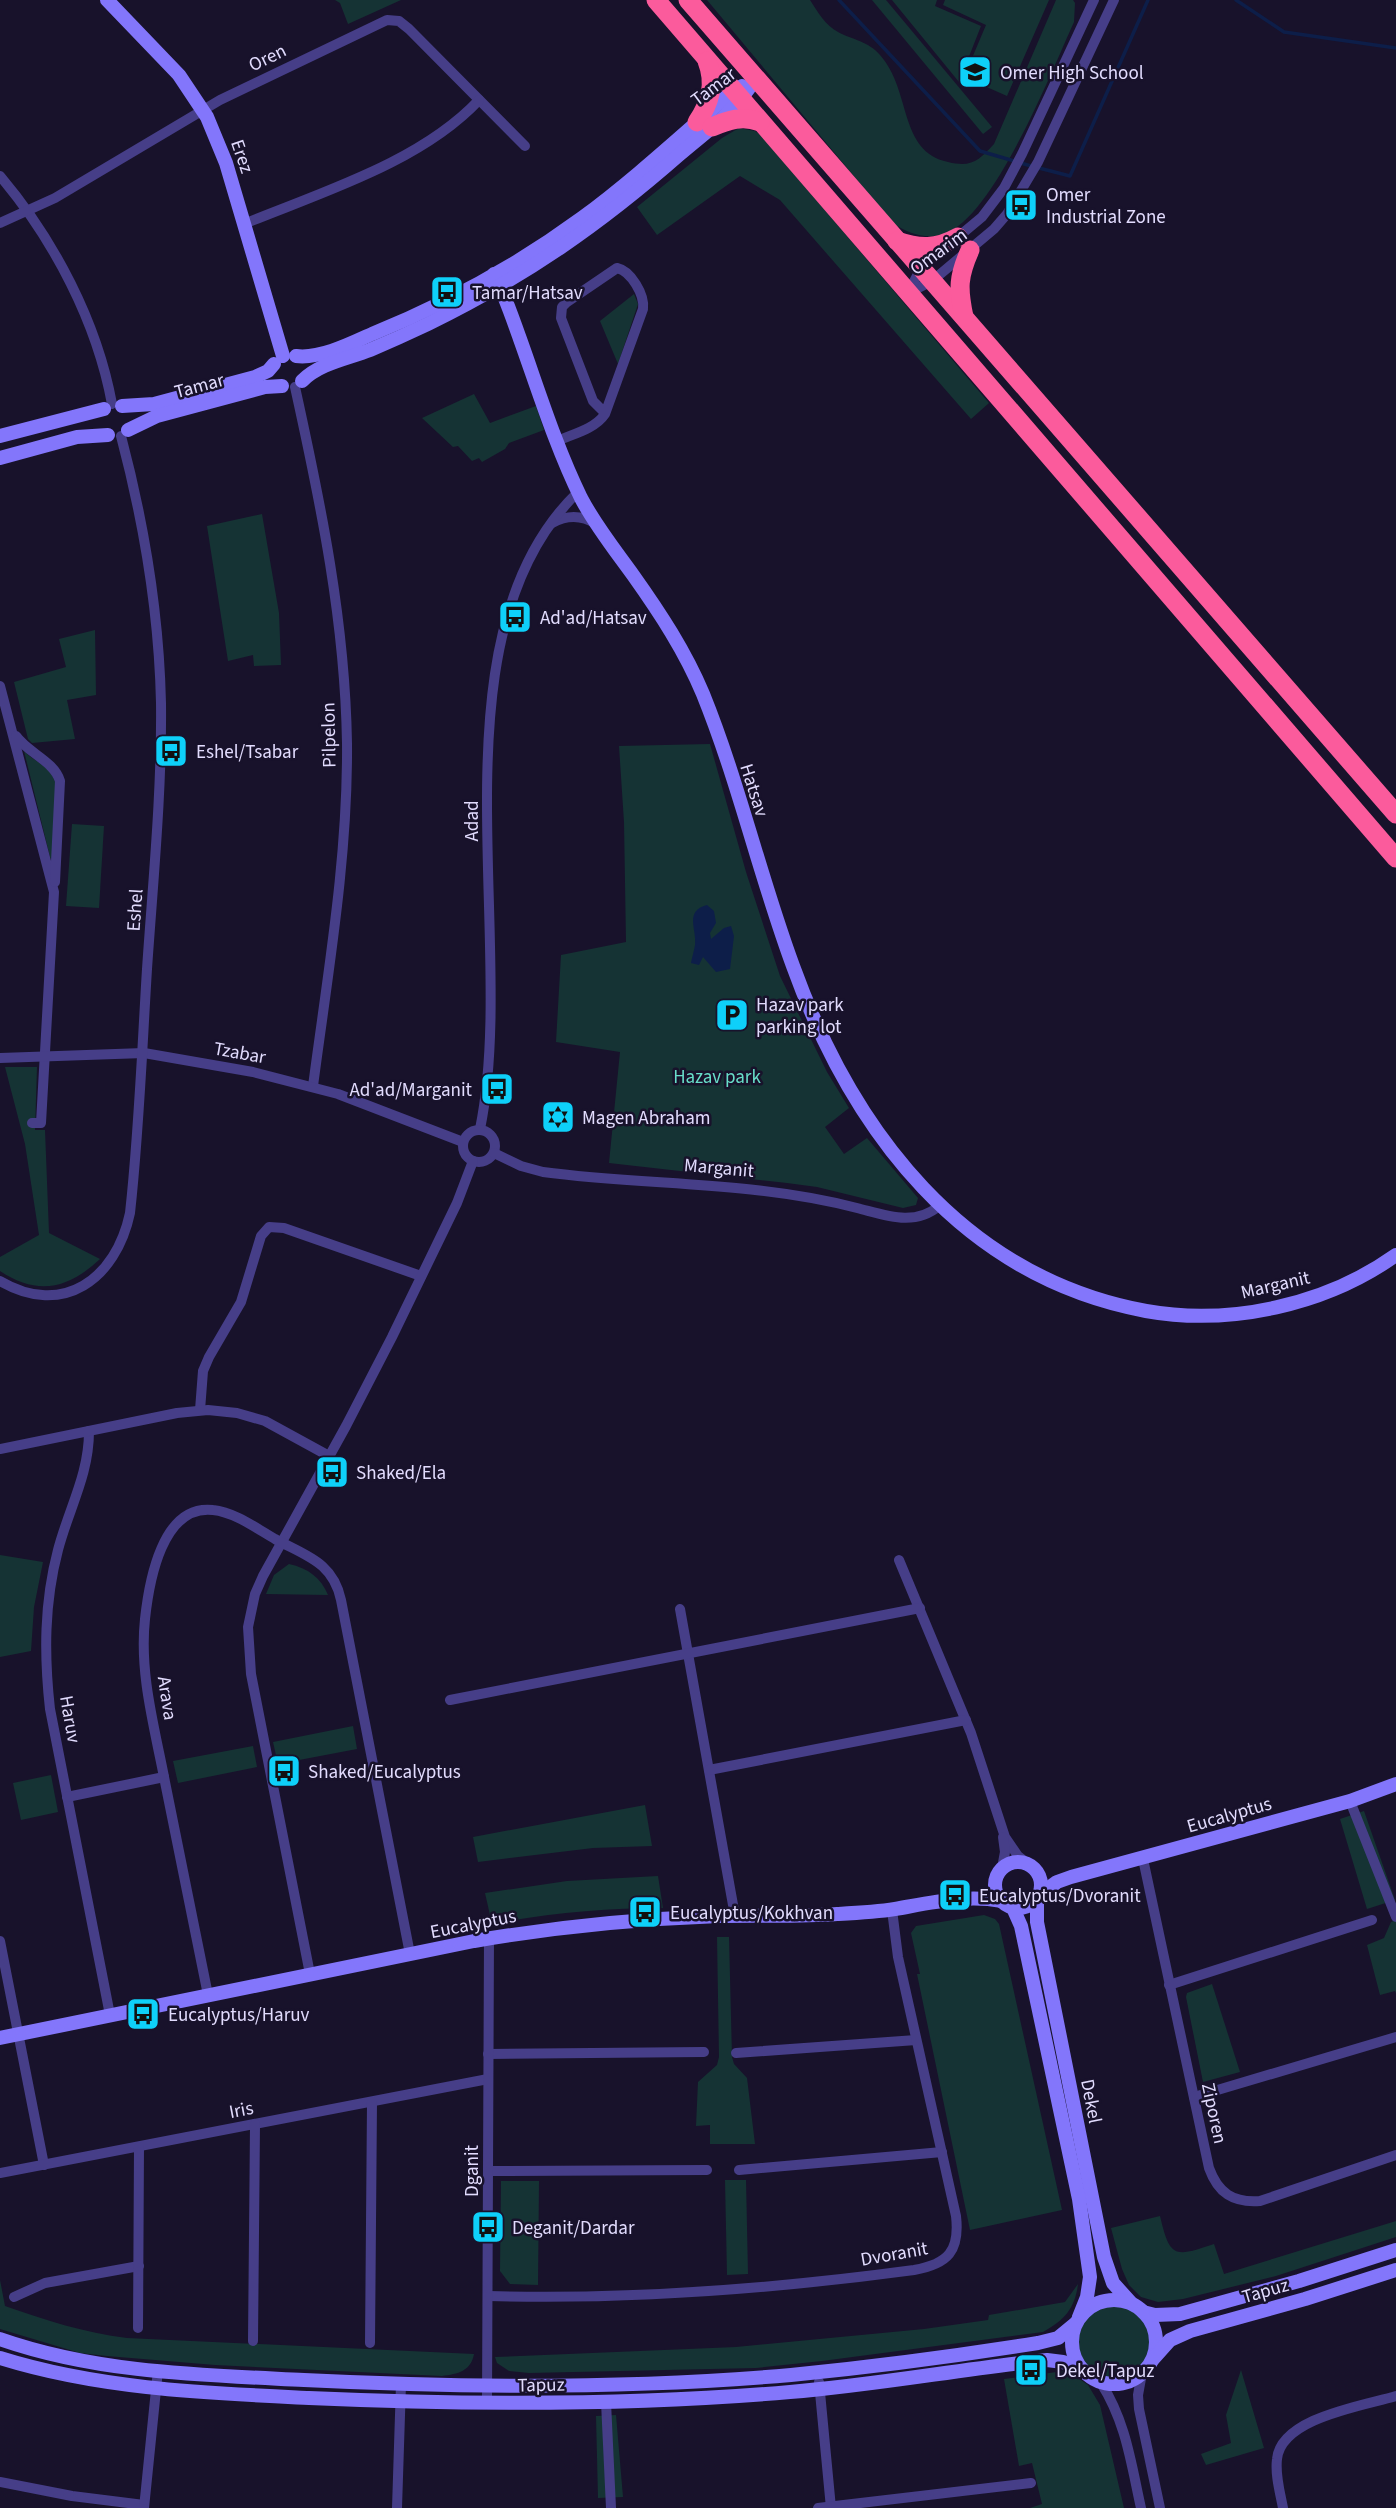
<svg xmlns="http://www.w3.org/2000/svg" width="1396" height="2508" font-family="'Source Sans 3',sans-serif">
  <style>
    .green { fill: #153334 }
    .water { fill: #0d1e49 }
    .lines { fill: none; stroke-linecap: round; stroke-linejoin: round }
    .stream { stroke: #0d1e49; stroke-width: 3.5 }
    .street { stroke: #463e88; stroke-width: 10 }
    .secondary { stroke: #8376fb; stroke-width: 14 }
    .highway { stroke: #fb5b9c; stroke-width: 19 }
    .labels { text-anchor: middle; stroke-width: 5; stroke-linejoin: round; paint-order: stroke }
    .street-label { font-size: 19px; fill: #e2dcfe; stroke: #18122b }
    .poi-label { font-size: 19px; fill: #e2dcfe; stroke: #18122b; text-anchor: start }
    .park-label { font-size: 19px; fill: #68dec9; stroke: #18122b }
  </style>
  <rect width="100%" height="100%" fill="#18122b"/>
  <g class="green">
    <path d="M335,0H401L348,24L340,3Z"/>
    <path d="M707,0H810C817,11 826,26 838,32C853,40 868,41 880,55C912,91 898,151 948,162C972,168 979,160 994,144L1056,0H1073L1075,3L1074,22C1052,70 994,218 944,234C926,240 907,233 893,223Z"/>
    <path d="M872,0H886L992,127L983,134Z"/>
    <path d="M892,0H937L935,6L981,26L959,82Z"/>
    <path d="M945,0H1049L1007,96L964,77L986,25L943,5Z"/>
    <path d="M739,128L755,131L761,135L989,403L971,419L780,200L740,176L657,235L637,207L722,138Z"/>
    <path d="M634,294L638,304L618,364L600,321Z"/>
    <path d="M474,394L490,423L536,406L544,430L509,443L505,449L482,462L479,458L472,461L458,446L453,447L422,418Z"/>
    <path d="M262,514L279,613L281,665L254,666L253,655L228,661L207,526Z"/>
    <path d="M95,630L96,695L67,700L75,739L32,743L28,739L14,682L66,667L59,639Z"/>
    <path d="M710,744L746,872L780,976L827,1072L849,1108L825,1127L844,1154L867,1138L918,1198L916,1205L903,1208L817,1187L787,1183L609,1163L620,1052L556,1042L561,955L626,942L624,822L619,746Z"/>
    <path d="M24,751C32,760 47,765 53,777C63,795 53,844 52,865Z"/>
    <path d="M72,824L104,826L99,908L66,906Z"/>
    <path d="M5,1067H37L35,1130H45L49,1233L100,1259C68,1289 38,1296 0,1271V1257L39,1235L25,1144Z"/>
    <path d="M0,1555L43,1562L34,1607L31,1651L0,1657Z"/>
    <path d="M289,1564C308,1568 321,1578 328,1595L266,1594L274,1575Z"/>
    <path d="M353,1726L357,1749L278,1764L273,1742Z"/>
    <path d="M253,1746L257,1767L178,1783L173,1761Z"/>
    <path d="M51,1775L58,1812L21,1820L13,1783Z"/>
    <path d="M645,1805L652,1846L593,1848L478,1862L473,1837Z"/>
    <path d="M1364,1811L1395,1900L1367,1909L1340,1819Z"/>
    <path d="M658,1876L663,1908C606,1908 548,1913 492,1924L485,1893L567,1881Z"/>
    <path d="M984,1915L995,1919L999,1924L1062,2210L970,2230L917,1974H920L911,1933L916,1926Z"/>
    <path d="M1396,1920V1993L1395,1991L1380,1995L1367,1945L1384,1938L1391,1922Z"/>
    <path d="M717,1937H729L732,2057L734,2064L747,2078L755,2144H710V2125L696,2126L698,2082L717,2065L719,2057Z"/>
    <path d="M1212,1984L1240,2072L1203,2082L1186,1997L1187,1993Z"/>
    <path d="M725,2180H746L748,2274L727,2275Z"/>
    <path d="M501,2181H539L538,2285L510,2284L500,2271Z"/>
    <path d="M1160,2216C1170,2259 1175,2257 1214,2244L1224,2274L1396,2221V2237L1276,2276L1183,2299L1158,2302L1141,2297L1129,2285L1122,2269L1111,2228Z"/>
    <path d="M0,2280L5,2306C46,2320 84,2333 127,2338L474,2354C471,2371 458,2374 442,2376L215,2365L107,2356L80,2353L0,2329Z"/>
    <path d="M1078,2284C1075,2308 1065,2320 1043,2332L822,2361L756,2368L529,2373L509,2371L497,2363L495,2357L736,2347L924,2329L988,2320L989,2315L1065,2302Z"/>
    <circle cx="1114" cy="2342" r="39"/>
    <path d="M1241,2370L1264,2448L1206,2465L1201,2454L1231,2443L1226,2415Z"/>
    <path d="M1064,2371L1071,2373L1088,2385L1100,2405L1124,2508H1030L1042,2504L1032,2463L1019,2466L1004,2379Z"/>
    <path d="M616,2415L623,2497L598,2498L596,2416Z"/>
  </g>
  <path class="water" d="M707,905L714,911L716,923L710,933L711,939L724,928L731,926L734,936L730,969L716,972L703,957L699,965L691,963C692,957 694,951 695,945C697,929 684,911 707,905Z"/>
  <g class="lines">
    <g class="stream">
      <path d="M839,0L980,151L1031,166"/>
      <path d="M1236,0L1284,32L1396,48"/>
      <path d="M1039,168L1070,176L1148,0"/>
    </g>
    <g class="street">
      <path d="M0,176C54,240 97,322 112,404"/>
      <path d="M0,223L55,198L220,100L387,20L399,21L409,29L525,146"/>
      <path d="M244,224C322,192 421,162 479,100"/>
      <path d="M908,293L932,281L994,229L1007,214L1038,162L1114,0"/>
      <path d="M908,293L921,268L982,217L1004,188L1022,154L1094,0"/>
      <path d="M295,387C321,505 345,621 347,743C348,858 328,972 313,1086"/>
      <path d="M557,441C573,434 595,429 605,414L643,309C645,295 631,271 617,268L567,302L562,307L561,318L593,401L605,413"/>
      <path d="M552,523C567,515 582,515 596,524"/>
      <path d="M0,686L54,892L41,1123H32"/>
      <path d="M16,736C28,753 54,761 60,781L55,882"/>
      <path d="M0,1058L144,1053L253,1072L338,1094L463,1142"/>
      <path d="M480,1129C519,940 427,637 578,492"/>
      <circle cx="479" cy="1146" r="16"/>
      <path d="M494,1153L521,1166L543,1172C648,1186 755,1181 857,1208C885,1215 914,1227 939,1206"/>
      <path d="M0,1281C63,1318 116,1279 130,1213C139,1132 142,1050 147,969C153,881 162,792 161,703C159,612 144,523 121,436"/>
      <path d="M200,1410L203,1371L209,1357L241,1302L261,1236L269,1227L284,1228L421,1276"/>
      <path d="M89,1431C89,1475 69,1508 58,1550C44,1603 44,1655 50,1709L110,2015"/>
      <path d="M0,1449L177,1413L208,1410L237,1413L265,1421L329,1456"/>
      <path d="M899,1560L971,1733L1005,1837L1018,1856L1028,1864"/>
      <path d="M680,1609L735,1916"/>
      <path d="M450,1700L920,1608"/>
      <path d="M709,1770L966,1720"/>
      <path d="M67,1797L164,1777"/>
      <path d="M1350,1801L1396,1917"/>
      <path d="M1143,1859L1209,2168C1218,2193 1233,2203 1260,2201L1396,2155"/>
      <path d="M1002,1868L1005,1852L1003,1837"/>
      <path d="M0,1941L44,2165"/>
      <path d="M310,1974L251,1674L248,1627L255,1594L263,1576L346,1426L392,1337L457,1203L473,1161"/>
      <path d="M1169,1985L1372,1920"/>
      <path d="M208,1995C194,1924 180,1853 165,1782C155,1729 139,1674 145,1619C149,1582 162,1504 213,1510C234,1512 256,1528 275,1539C306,1556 333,1562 341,1600L410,1954"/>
      <path d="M736,2053L916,2040"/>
      <path d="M488,2054L704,2052"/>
      <path d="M1194,2097L1396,2037"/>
      <path d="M739,2170L942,2152"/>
      <path d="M488,2171L707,2170"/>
      <path d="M0,2173L488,2079"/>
      <path d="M488,2296C630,2300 773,2289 914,2270C948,2264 960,2251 956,2216L898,1957L892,1910"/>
      <path d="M14,2297L45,2283L139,2266"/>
      <path d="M138,2328L139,2147"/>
      <path d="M253,2341L255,2124"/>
      <path d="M370,2343L372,2102"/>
      <path d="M1142,2373L1138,2395L1139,2409L1160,2508"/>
      <path d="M819,2382L831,2508"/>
      <path d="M1101,2383C1126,2422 1131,2463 1141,2508"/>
      <path d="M606,2402L611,2508"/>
      <path d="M487,2404L489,1938"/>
      <path d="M0,2482L72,2496L144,2505"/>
      <path d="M144,2508L158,2370"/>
      <path d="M397,2508L401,2384"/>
      <path d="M818,2508L1031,2483"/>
      <path d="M1283,2508C1280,2492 1275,2475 1277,2459C1281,2418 1362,2406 1396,2396"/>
    </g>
    <g class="secondary">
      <path d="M107,0L179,75L207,117L226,163L283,356"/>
      <path d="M494,274C505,295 512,317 520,339C539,392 556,447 581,498C595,525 615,550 633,575C660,613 685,651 703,694C739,783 760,877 793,966C853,1132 963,1277 1146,1311C1230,1326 1326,1305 1396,1255"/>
      <path d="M296,356C320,359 350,344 372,334C446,304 518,265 582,218C635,179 683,134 733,91L742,86"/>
      <path d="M302,381C320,363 347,359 370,350C389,342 409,333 428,324C526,276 599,225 680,154C708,130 736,111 755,79"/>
      <path d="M122,406L154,404L255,377L268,371L274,364"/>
      <path d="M128,430L157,416L265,387L282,386"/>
      <path d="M0,436L104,409"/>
      <path d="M0,458L77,437L108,435"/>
      <circle cx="1018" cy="1885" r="23"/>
      <path d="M1039,1895L1057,1882L1071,1877L1350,1801L1396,1784"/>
      <path d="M1037,1899V1922L1104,2257L1113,2283L1131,2303"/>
      <path d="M1013,1908L1021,1926L1079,2199L1090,2277L1087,2297L1079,2317"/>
      <path d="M0,2038L474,1941C555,1927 637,1919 719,1916C758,1915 797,1917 837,1914C856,1913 876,1912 895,1909C930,1903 967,1894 1001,1901"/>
      <circle cx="1114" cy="2342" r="42"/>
      <path d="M1143,2312L1155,2315L1180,2314L1299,2281L1396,2250"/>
      <path d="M0,2339C97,2373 202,2375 304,2380C466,2388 629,2389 791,2375C873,2367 956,2356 1038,2343L1058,2338L1075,2324"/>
      <path d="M0,2358C99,2389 205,2393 309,2398C469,2405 629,2406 790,2392C876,2385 961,2369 1047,2360L1063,2362L1083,2371"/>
      <path d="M1153,2359L1170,2340L1190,2331L1305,2299L1396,2270"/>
    </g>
    <g class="highway">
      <path d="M656,0L1396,858"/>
      <path d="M688,0L1396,814"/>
      <path d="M697,122C710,103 716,84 707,61"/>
      <path d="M712,127C728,120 743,115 760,122"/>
      <path d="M897,241C920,249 936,249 958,237"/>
      <path d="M964,317C958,288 958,277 970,250"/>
    </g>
  </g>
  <defs>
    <symbol id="school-square" viewBox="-11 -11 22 22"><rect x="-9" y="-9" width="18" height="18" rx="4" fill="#0ed0f9" stroke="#18122b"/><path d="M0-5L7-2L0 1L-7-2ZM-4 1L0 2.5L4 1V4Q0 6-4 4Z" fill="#111"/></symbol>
    <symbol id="bus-square" viewBox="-11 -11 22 22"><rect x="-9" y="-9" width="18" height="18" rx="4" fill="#0ed0f9" stroke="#18122b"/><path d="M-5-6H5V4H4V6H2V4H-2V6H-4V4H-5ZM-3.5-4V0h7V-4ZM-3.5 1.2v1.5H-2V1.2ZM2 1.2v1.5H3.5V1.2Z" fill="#111"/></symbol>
    <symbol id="parking-square" viewBox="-11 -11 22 22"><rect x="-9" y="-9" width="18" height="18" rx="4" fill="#0ed0f9" stroke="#18122b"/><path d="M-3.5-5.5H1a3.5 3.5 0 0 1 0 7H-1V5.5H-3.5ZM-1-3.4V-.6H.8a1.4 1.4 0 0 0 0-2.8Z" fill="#111"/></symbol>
    <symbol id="synagogue-square" viewBox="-11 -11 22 22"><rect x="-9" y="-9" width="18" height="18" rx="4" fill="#0ed0f9" stroke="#18122b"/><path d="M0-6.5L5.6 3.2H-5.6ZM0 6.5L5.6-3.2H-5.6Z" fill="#111"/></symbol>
  </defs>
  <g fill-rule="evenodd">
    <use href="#school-square" x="956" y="53" width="38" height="38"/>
    <use href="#bus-square" x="1002" y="186" width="38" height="38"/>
    <use href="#bus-square" x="428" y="273" width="38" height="38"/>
    <use href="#bus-square" x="496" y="598" width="38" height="38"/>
    <use href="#bus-square" x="152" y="732" width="38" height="38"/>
    <use href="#parking-square" x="713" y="996" width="38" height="38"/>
    <use href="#bus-square" x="478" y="1070" width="38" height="38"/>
    <use href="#synagogue-square" x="539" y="1098" width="38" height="38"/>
    <use href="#bus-square" x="313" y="1453" width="38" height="38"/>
    <use href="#bus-square" x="265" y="1752" width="38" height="38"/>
    <use href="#bus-square" x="936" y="1876" width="38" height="38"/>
    <use href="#bus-square" x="626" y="1893" width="38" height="38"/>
    <use href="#bus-square" x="124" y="1995" width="38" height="38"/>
    <use href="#bus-square" x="469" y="2208" width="38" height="38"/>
    <use href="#bus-square" x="1012" y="2351" width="38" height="38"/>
  </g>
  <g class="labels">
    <g class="street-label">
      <text transform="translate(267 57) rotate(-26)" y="7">Oren</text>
      <text transform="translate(713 86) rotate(-37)" y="7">Tamar</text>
      <text transform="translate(243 156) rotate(71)" y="7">Erez</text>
      <text transform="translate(938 251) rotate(-36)" y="7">Omarim</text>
      <text transform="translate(199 385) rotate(-15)" y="7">Tamar</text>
      <text transform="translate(328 735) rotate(-91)" y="7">Pilpelon</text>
      <text transform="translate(755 790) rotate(72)" y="7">Hatsav</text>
      <text transform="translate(471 821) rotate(-90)" y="7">Adad</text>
      <text transform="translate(134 910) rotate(-86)" y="7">Eshel</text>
      <text transform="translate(240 1052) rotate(10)" y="7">Tzabar</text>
      <text transform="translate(719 1167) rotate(5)" y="7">Marganit</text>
      <text transform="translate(1275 1284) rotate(-13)" y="7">Marganit</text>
      <text transform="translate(168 1698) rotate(81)" y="7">Arava</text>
      <text transform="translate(71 1719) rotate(80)" y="7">Haruv</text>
      <text transform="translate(1229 1814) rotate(-16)" y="7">Eucalyptus</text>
      <text transform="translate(473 1923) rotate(-11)" y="7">Eucalyptus</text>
      <text transform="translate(1092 2101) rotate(79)" y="7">Dekel</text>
      <text transform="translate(241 2109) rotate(-11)" y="7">Iris</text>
      <text transform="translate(1215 2113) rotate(78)" y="7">Ziporen</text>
      <text transform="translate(471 2171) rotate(-90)" y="7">Dganit</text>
      <text transform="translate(894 2253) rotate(-10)" y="7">Dvoranit</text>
      <text transform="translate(1265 2290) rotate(-16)" y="7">Tapuz</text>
      <text transform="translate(541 2384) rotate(-1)" y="7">Tapuz</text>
    </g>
    <g class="poi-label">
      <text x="1000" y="79">Omer High School</text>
      <text x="1046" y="201">Omer<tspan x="1046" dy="22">Industrial Zone</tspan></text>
      <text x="472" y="299">Tamar/Hatsav</text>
      <text x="540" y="624">Ad'ad/Hatsav</text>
      <text x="196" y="758">Eshel/Tsabar</text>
      <text x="756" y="1011">Hazav park<tspan x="756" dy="22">parking lot</tspan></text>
      <text x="472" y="1096" text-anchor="end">Ad'ad/Marganit</text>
      <text x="582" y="1124">Magen Abraham</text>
      <text x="356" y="1479">Shaked/Ela</text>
      <text x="308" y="1778">Shaked/Eucalyptus</text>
      <text x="979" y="1902">Eucalyptus/Dvoranit</text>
      <text x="670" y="1919">Eucalyptus/Kokhvan</text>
      <text x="168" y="2021">Eucalyptus/Haruv</text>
      <text x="512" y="2234">Deganit/Dardar</text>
      <text x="1056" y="2377">Dekel/Tapuz</text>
    </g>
    <g class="park-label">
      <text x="717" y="1083">Hazav park</text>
    </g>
  </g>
</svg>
